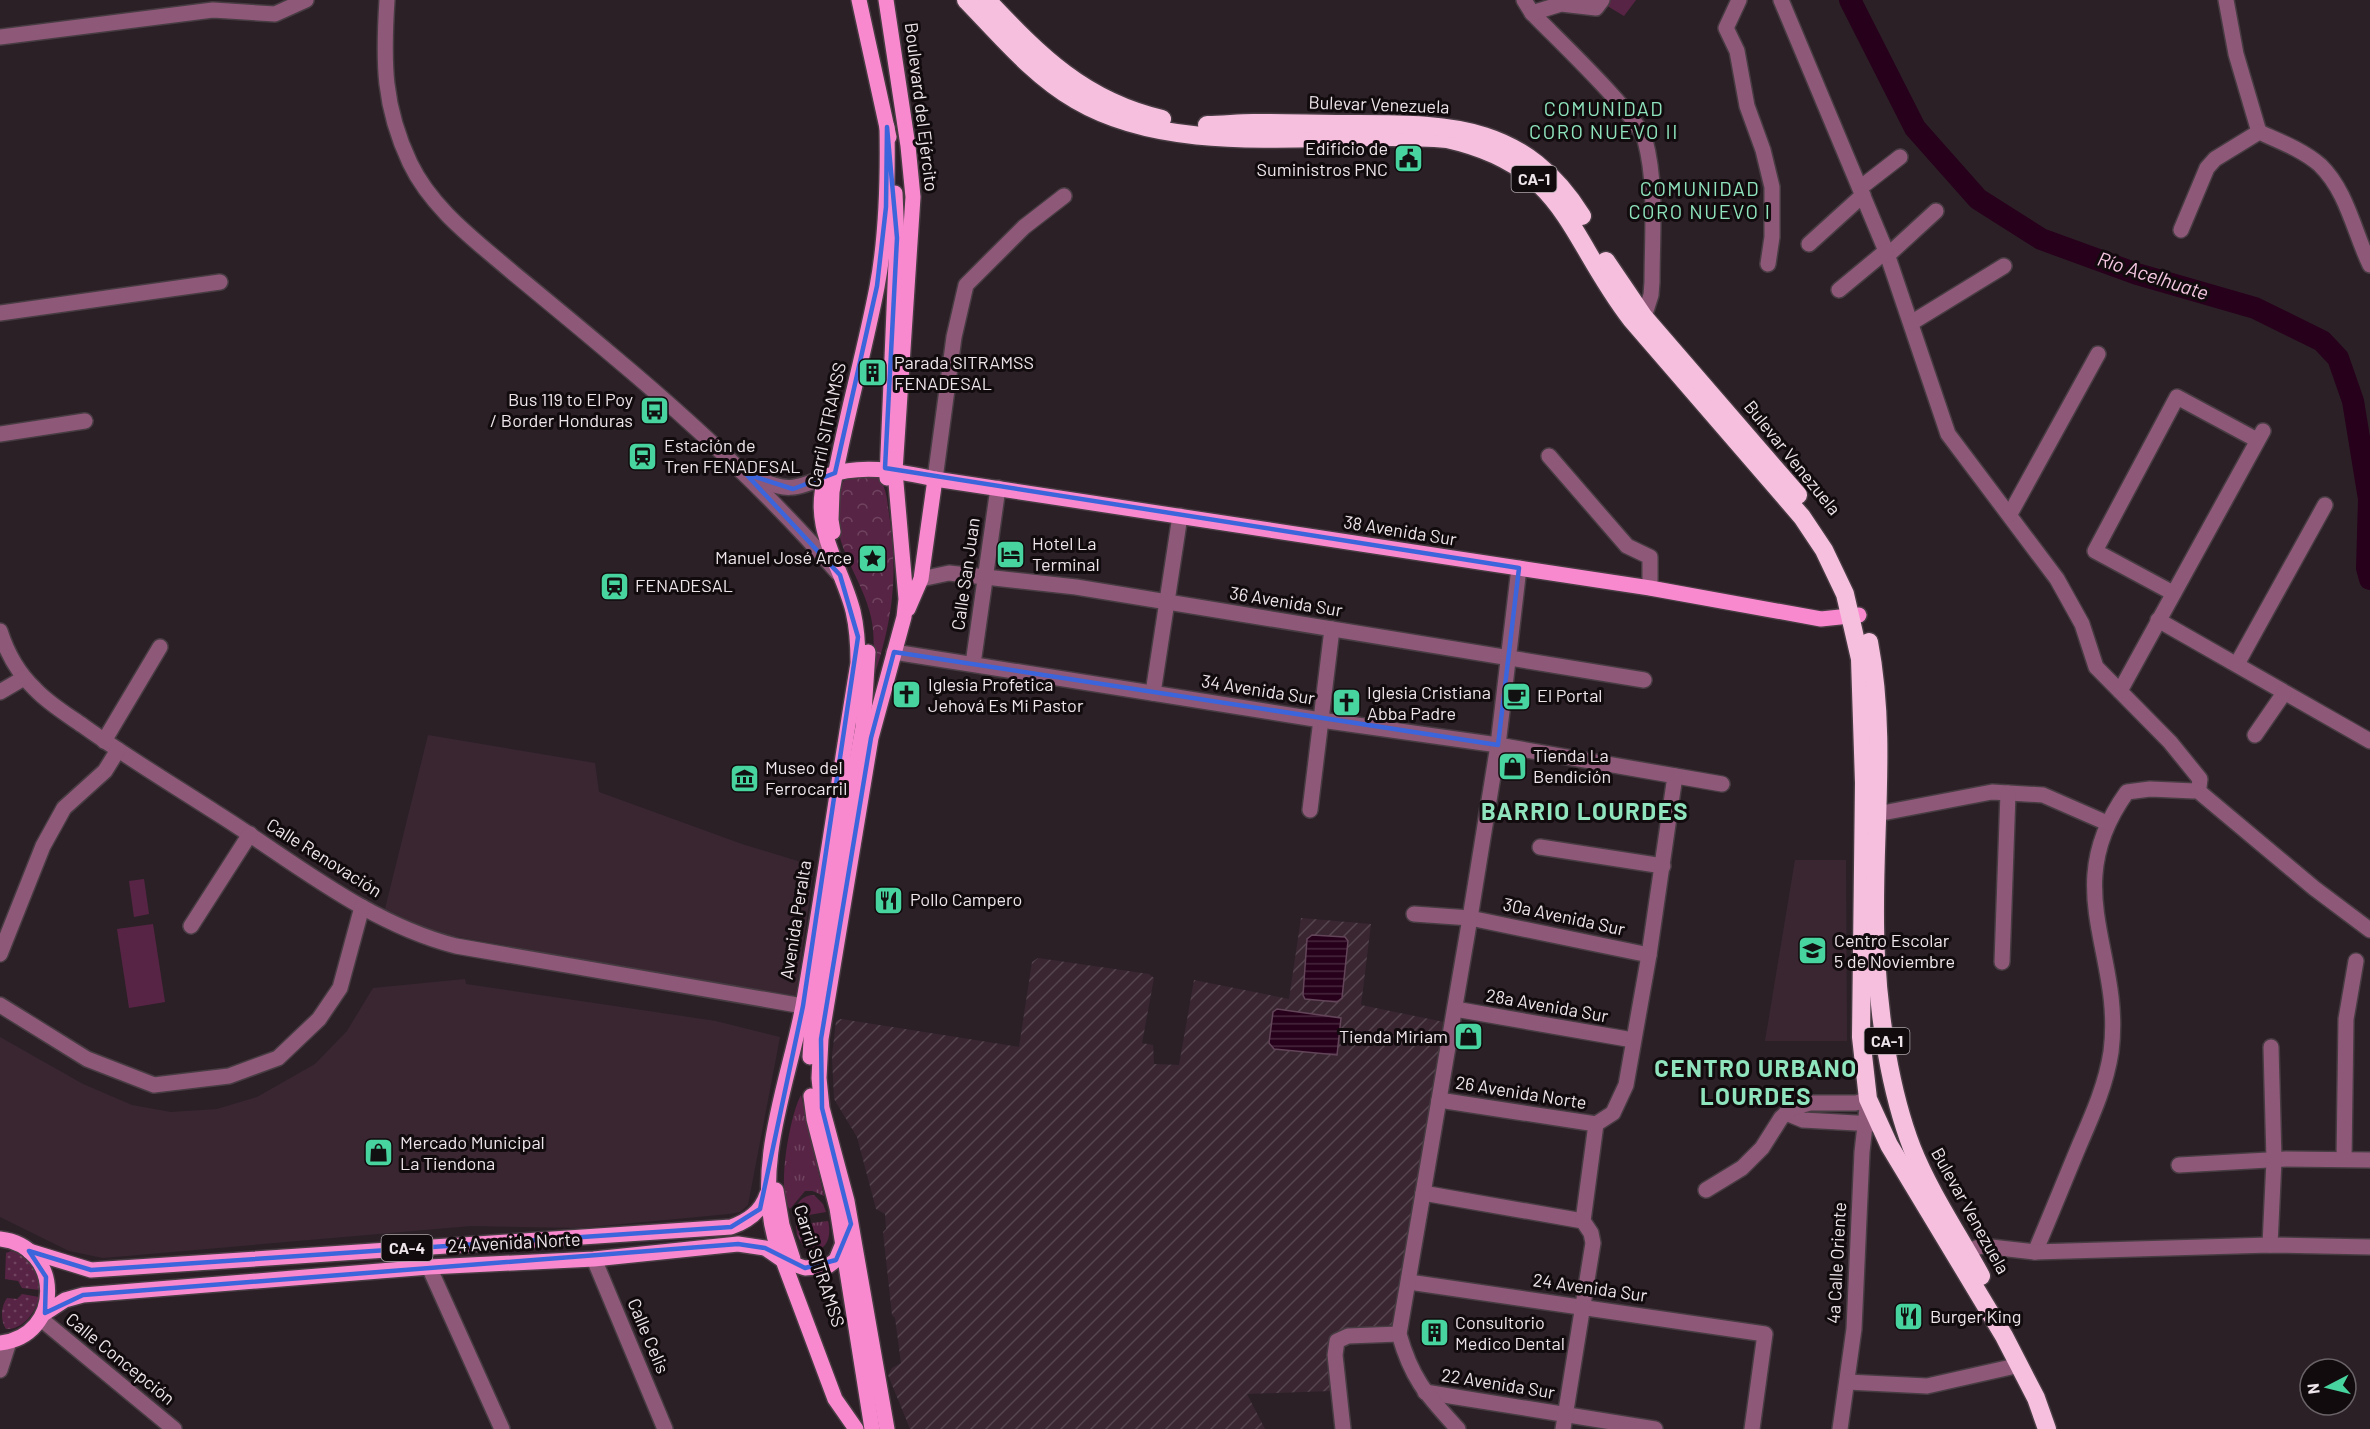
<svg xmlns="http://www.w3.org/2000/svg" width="2370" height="1429" font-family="Barlow,sans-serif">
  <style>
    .built { fill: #392631 }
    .industrial { fill: url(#industrial-furrows) }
    .grass { fill: url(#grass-tufts) }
    .park { fill: url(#park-crowns) }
    .garden { fill: url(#garden-dots) }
    .pitch { fill: #582445 }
    .water { fill: url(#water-rules); stroke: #634559; stroke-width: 1.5 }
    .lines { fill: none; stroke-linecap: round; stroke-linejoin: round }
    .river { stroke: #27011b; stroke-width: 22 }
    .minor-casing { stroke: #473c42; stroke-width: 18 }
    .major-casing { stroke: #473c42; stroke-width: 18 }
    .highway-casing { stroke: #473c42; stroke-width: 21 }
    .minor { stroke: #8e5878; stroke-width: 15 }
    .major { stroke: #f989ce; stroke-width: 15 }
    .highway { stroke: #f6bfde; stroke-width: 18 }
    .marked { fill: none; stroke: #3c65db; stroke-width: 4.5; stroke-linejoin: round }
    .labels { text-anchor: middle; stroke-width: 6; stroke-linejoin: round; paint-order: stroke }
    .shield { fill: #110b0e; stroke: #aca4a8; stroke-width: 1.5 }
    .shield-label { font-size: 16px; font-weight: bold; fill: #eee5ea }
    .street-label { font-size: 18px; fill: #eee5ea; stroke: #110b0e }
    .poi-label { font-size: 18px; fill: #eee5ea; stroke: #110b0e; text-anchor: start }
    .neighbourhood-label { font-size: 20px; letter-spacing: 1.5px; fill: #8fe4bd; stroke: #110b0e }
    .water-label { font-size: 20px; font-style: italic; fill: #f4c6e0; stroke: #110b0e }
    .district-label { font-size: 24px; font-weight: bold; letter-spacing: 1.5px; fill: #8fe4bd; stroke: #110b0e }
  </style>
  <defs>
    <pattern id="industrial-furrows" width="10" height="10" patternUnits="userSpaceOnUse" patternTransform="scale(1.5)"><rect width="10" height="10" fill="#392631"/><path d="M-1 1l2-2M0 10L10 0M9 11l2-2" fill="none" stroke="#56454f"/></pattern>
    <pattern id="grass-tufts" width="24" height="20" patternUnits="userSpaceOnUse" patternTransform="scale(1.5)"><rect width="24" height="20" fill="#582445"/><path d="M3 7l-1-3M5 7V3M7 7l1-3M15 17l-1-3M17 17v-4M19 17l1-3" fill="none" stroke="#704460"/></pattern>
    <pattern id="park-crowns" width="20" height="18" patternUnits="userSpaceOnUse" patternTransform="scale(1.5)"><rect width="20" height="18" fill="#582445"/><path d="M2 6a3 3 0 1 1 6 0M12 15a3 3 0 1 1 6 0" fill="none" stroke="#704460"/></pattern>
    <pattern id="garden-dots" width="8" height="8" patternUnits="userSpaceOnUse" patternTransform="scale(1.5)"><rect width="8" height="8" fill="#582445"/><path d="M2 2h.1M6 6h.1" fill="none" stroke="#704460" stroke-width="1.8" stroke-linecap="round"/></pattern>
    <pattern id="water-rules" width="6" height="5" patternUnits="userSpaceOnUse" patternTransform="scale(1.5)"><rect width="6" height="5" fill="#27011b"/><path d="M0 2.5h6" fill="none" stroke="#47263c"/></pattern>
  </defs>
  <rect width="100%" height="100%" fill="#2c2027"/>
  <g class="built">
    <path d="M428,735L595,763L599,792L742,844L814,866L796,997L436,933L385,909Z"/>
    <path d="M1795,860H1846L1847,1041H1765Z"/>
    <path d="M465,979L466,984L716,1021L780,1037L748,1205L740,1212L729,1214L580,1228L471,1226L103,1258L69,1251L0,1217V1037L83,1084L132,1105L171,1112L217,1109L257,1097L315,1064L347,1031L373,988Z"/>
  </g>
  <path class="industrial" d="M1301,918L1371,924L1361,1005L1444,1022L1392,1325L1332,1333L1330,1391L1247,1394L1265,1429H910L888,1375L892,1368L901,1363L895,1318L892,1315L883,1232L886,1229L885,1214L876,1209L857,1137L834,1099L832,1056L836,1021L841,1019L1019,1047L1032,962L1038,958L1149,974L1154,978L1142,1043L1153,1045L1154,1064L1179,1065L1194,980L1289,999Z"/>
  <g class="grass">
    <path d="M801,1095L824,1196L813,1191H805L790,1209C776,1191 790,1115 801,1095Z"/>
    <path d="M814,1195L823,1204L826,1212L797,1217C793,1205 802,1195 814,1195Z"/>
    <path d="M828,1221C831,1233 829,1247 816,1251L805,1249L797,1235L796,1225Z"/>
  </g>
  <path class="park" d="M849,476H876C887,485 887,501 889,514C899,580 892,623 871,686C873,663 876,640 871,617C862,576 830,544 838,501C840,490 840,483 849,476Z"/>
  <g class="garden">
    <path d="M11,1251C28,1255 40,1272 40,1290L22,1288L18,1281L5,1279L6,1253Z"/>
    <path d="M22,1294L39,1297C36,1312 23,1330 6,1329C0,1320 1,1306 7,1298L17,1299Z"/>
  </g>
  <g class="pitch">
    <path d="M1607,0H1636L1624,16L1604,4Z"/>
    <path d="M144,879L149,914L134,917L129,881Z"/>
    <path d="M153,924L165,1002L129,1008L117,929Z"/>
  </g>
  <g class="water">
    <path d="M1312,935L1345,937L1348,941L1342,998L1337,1002L1305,999L1303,995L1307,939Z"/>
    <path d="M1277,1009L1341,1018L1337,1055L1274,1049L1269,1043L1273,1012Z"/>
  </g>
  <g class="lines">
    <path class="river" d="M1850,0L1915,128L1978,199L2041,239L2137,274L2255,308L2322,341L2338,358L2353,401L2369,499L2367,568L2370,579"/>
    <defs>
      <g id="minor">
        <path d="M387,0C383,62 383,106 410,163C432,209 475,240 512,272C546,300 580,328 613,356C693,423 770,494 838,573"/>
        <path d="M1524,0L1532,13C1555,37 1637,114 1645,140C1657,184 1652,236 1652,282L1651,295L1644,317"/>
        <path d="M1739,0L1726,28L1737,51L1747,106L1763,150L1772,187V237L1768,264"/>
        <path d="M1781,0L1886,251L1948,434L2057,579L2082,624L2096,667L2170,742L2200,779L2199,787L2194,791L2150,789L2127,792C2057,889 2124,953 2111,1052C2106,1085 2092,1116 2079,1146C2064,1182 2050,1217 2035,1252"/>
        <path d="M2226,0L2236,54L2259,132"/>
        <path d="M1532,13L1561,4L1596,8L1602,0"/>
        <path d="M0,37L213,10L275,14L306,0"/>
        <path d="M2259,132C2279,141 2303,150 2320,165C2347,191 2354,232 2370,265"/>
        <path d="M1860,188L1900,157"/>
        <path d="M2181,230L2207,168L2215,159L2259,132"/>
        <path d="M1809,244L1863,195"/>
        <path d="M1888,255L1936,211"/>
        <path d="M1839,290L1886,251"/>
        <path d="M0,313L220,282"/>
        <path d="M1911,323L2004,266"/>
        <path d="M0,434L85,421"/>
        <path d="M1549,456L1627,546L1650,557V588"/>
        <path d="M754,477C784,492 796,490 826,476"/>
        <path d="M935,479L954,337L966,285L1024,227L1064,196"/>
        <path d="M2010,514L2098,354"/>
        <path d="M921,579L949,573L1076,587L1644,680"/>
        <path d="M2173,593L2095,551L2177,397L2257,440"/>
        <path d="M2158,620L2370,741"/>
        <path d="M0,631C7,653 18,673 35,689C48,703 66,714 82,725C125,756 170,783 215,812C292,860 366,923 456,946L803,1006"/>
        <path d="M894,652L1321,720L1498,745L1722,784"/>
        <path d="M973,664L998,488"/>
        <path d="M2237,664L2325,505"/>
        <path d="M2120,691L2263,431"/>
        <path d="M0,692L24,678"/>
        <path d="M1153,693L1180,516"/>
        <path d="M2255,735L2284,693"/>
        <path d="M104,741L160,647"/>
        <path d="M2197,790L2314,888L2370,930"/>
        <path d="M1310,810L1332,629"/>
        <path d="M1877,814L1992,792L2043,795L2107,823"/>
        <path d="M1540,847L1663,866"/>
        <path d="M1414,914L1470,918L1649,955"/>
        <path d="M191,926L250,834"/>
        <path d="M0,954L43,846L64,808L105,771L118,750"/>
        <path d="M2002,962L2008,793"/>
        <path d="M0,1005L87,1059L154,1085L229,1076L278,1058L319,1019L340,988L362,907"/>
        <path d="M1455,1009L1633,1040"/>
        <path d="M1439,1100L1596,1124"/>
        <path d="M1786,1113L1803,1120L1874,1124"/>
        <path d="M2344,1159L2346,1019L2356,961"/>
        <path d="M2179,1165L2286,1159L2370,1160"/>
        <path d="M1706,1190L1742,1168L1762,1148L1781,1118L1792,1108L1810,1103H1856L1868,1099L1862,1152L1854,1329L1840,1429"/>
        <path d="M1423,1193L1583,1221"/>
        <path d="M2270,1245L2274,1160L2271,1047"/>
        <path d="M1967,1251L1982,1246L2035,1252L2270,1245L2370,1247"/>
        <path d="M594,1259L665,1429"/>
        <path d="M429,1267L502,1429"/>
        <path d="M1409,1282L1765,1334L1752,1429"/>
        <path d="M41,1319L174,1429"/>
        <path d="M0,1370L9,1342"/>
        <path d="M1847,1382L1927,1386L2020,1365"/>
        <path d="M1425,1392L1655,1429"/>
        <path d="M1343,1429L1335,1355L1337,1341L1348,1336L1399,1334"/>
        <path d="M1458,1429C1427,1395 1412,1380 1399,1334L1470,918L1498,745L1519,568"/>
        <path d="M1563,1429L1593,1243L1591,1233L1583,1221L1596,1124L1613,1113L1626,1085L1649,955L1675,776"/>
      </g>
      <g id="major">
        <path d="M859,0L889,137"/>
        <path d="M886,0L908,146L913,197L895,471L906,599L904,617L871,738L821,1039L819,1078L822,1108L847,1201L887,1429"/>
        <path d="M887,478L897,238L895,193"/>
        <path d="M833,532L831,520L832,492C844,423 864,355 877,287C887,234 888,180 887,127"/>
        <path d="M908,609L921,579L935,479"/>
        <path d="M813,1002L863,727L868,652"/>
        <path d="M810,1057L813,1007"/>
        <path d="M811,1096L814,1119L837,1208L872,1429"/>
        <path d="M776,1190L782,1225L793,1259"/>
        <path d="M0,1239C63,1246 64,1336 0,1343"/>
        <path d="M29,1251L91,1270L731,1227C748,1221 761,1212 767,1194"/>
        <path d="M45,1313L65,1300L83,1295L429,1267L594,1259L738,1244L765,1248L784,1261L805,1268L828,1266L836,1260L850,1226"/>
        <path d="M856,1429L835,1399L775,1239C754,1163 789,1080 803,1006C823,892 839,777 858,663C858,645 857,628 853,611C841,564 809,527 826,476C864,463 897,471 935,479L1650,588L1821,619L1859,615"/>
      </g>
      <g id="highway">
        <path d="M966,0C1001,36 1033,75 1076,100C1180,161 1330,129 1447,139C1567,166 1567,236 1631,319L1802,517L1824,550L1845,594L1860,659L1864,783L1861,1037L1868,1099L1889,1145L2004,1336L2036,1398L2047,1429"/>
        <path d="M987,0C1040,56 1084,101 1162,119"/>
        <path d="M1207,125C1223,125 1238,123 1253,123C1288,123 1323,124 1358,124C1454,124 1525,126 1582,216"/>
        <path d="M1606,261L1644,317L1798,495"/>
        <path d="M1869,642C1889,745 1870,852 1876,956C1879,1017 1890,1091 1912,1148C1930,1193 1958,1234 1981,1276"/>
      </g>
    </defs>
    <use href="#minor" class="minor-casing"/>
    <use href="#major" class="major-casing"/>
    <use href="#highway" class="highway-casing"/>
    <use href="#minor" class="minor"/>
    <use href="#major" class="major"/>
    <use href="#highway" class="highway"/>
  </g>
  <path class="marked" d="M887,127L897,238L885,468L1519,568L1498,745L894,652L871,738L821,1039L822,1108L851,1224L836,1260L805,1268L765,1248L738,1244L83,1295L45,1313L46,1277L29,1251L91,1270L731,1227L760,1209L803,1006L858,637L840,575L746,474L793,489L835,473L877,286L886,207Z"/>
  <defs>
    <symbol id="civic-square" viewBox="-11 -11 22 22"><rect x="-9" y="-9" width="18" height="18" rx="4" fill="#47d49e" stroke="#110b0e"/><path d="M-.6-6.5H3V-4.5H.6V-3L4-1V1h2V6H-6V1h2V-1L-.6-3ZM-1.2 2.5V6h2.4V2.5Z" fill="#111"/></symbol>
    <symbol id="building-square" viewBox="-11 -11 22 22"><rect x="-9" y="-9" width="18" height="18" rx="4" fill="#47d49e" stroke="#110b0e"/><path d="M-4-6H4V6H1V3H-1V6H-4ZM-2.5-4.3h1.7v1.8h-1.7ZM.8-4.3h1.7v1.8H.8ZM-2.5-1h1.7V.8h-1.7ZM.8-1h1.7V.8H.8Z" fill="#111"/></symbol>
    <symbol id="bus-square" viewBox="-11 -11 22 22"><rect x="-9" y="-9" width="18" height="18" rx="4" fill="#47d49e" stroke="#110b0e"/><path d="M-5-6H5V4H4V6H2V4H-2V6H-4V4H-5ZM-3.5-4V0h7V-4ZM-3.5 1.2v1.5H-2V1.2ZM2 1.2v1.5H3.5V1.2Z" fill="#111"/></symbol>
    <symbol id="station-square" viewBox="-11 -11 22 22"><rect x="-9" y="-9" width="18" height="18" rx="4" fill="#47d49e" stroke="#110b0e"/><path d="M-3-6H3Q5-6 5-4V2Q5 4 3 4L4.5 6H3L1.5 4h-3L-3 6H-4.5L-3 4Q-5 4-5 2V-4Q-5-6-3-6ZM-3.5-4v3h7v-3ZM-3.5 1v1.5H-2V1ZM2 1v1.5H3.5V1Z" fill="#111"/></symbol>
    <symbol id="hotel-square" viewBox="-11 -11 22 22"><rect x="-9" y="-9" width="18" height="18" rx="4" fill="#47d49e" stroke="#110b0e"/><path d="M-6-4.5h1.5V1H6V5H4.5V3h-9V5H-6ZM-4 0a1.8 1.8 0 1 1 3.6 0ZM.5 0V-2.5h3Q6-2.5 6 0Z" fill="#111"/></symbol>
    <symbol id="sight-square" viewBox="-11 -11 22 22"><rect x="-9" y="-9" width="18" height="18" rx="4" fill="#47d49e" stroke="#110b0e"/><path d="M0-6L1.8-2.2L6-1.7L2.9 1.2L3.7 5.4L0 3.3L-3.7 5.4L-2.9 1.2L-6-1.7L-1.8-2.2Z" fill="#111"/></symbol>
    <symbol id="church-square" viewBox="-11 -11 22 22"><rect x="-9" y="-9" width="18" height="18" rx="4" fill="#47d49e" stroke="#110b0e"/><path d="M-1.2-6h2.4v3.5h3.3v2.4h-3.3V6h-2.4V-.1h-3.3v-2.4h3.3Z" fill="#111"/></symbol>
    <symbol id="cafe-square" viewBox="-11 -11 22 22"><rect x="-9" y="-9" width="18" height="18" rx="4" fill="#47d49e" stroke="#110b0e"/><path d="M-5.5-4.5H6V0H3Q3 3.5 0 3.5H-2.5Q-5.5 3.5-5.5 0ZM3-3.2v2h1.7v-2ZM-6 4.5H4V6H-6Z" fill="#111"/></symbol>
    <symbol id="shop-square" viewBox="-11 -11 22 22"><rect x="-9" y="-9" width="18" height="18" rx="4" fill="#47d49e" stroke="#110b0e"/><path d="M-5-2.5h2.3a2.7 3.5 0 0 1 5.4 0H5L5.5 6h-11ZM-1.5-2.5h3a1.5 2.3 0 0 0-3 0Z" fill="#111"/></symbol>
    <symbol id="museum-square" viewBox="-11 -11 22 22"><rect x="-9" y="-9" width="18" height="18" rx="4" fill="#47d49e" stroke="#110b0e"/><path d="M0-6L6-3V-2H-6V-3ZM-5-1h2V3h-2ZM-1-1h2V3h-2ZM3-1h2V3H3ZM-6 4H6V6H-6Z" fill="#111"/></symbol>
    <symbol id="restaurant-square" viewBox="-11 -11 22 22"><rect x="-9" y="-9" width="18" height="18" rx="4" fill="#47d49e" stroke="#110b0e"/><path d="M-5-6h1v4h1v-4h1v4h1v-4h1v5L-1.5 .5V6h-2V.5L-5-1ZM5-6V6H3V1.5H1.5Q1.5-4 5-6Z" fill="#111"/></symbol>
    <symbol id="school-square" viewBox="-11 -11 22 22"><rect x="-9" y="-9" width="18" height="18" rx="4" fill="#47d49e" stroke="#110b0e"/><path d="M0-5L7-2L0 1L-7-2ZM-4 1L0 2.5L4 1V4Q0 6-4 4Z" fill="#111"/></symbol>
  </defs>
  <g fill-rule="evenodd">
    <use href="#civic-square" x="1392" y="142" width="33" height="33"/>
    <use href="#building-square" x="856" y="356" width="33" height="33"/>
    <use href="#bus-square" x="638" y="394" width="33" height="33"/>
    <use href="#station-square" x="626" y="440" width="33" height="33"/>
    <use href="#hotel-square" x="994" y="538" width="33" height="33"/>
    <use href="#sight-square" x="856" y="542" width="33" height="33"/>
    <use href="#station-square" x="598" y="570" width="33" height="33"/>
    <use href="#church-square" x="890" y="678" width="33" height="33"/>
    <use href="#cafe-square" x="1500" y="680" width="33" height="33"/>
    <use href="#church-square" x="1330" y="686" width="33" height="33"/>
    <use href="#shop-square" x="1496" y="750" width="33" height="33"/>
    <use href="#museum-square" x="728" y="762" width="33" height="33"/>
    <use href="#restaurant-square" x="872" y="884" width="33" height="33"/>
    <use href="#school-square" x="1796" y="934" width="33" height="33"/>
    <use href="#shop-square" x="1452" y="1020" width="33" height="33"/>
    <use href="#shop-square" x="362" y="1136" width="33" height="33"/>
    <use href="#restaurant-square" x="1892" y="1300" width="33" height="33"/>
    <use href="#building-square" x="1418" y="1316" width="33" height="33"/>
  </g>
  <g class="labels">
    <g class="shield">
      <rect x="1511.5" y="166" width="45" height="26" rx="4.5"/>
      <rect x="1864.5" y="1028" width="45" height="26" rx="4.5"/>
      <rect x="381.5" y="1235" width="51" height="26" rx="4.5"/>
    </g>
    <g class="shield-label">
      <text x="1534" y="185">CA-1</text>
      <text x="1887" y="1047">CA-1</text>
      <text x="407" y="1254">CA-4</text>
    </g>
    <g class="street-label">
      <text transform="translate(1379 105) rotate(2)" y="6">Bulevar Venezuela</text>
      <text transform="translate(921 107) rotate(83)" y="6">Boulevard del Ejército</text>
      <text transform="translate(827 425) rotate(-78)" y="6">Carril SITRAMSS</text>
      <text transform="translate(1792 458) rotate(51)" y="6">Bulevar Venezuela</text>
      <text transform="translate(1400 531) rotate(9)" y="6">38 Avenida Sur</text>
      <text transform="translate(966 574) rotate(-82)" y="6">Calle San Juan</text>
      <text transform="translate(1286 602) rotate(9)" y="6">36 Avenida Sur</text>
      <text transform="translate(1258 690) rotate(9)" y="6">34 Avenida Sur</text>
      <text transform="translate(324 858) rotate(32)" y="6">Calle Renovación</text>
      <text transform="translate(1564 917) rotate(12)" y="6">30a Avenida Sur</text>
      <text transform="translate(796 920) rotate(-81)" y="6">Avenida Peralta</text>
      <text transform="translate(1547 1006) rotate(10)" y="6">28a Avenida Sur</text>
      <text transform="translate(1521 1093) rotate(9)" y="6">26 Avenida Norte</text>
      <text transform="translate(1970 1211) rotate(61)" y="6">Bulevar Venezuela</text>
      <text transform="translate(514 1243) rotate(-3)" y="6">24 Avenida Norte</text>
      <text transform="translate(1837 1263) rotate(-87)" y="6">4a Calle Oriente</text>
      <text transform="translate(819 1266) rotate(72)" y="6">Carril SITRAMSS</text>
      <text transform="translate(1590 1288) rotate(8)" y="6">24 Avenida Sur</text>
      <text transform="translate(648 1336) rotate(67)" y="6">Calle Celis</text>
      <text transform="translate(120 1359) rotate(39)" y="6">Calle Concepción</text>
      <text transform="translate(1498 1384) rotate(9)" y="6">22 Avenida Sur</text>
    </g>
    <g class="poi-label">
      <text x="1388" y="155" text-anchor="end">Edificio de<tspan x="1388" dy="21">Suministros PNC</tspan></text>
      <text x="894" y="369">Parada SITRAMSS<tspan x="894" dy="21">FENADESAL</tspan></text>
      <text x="633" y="406" text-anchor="end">Bus 119 to El Poy<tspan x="633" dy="21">/ Border Honduras</tspan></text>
      <text x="664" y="452">Estación de<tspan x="664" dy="21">Tren FENADESAL</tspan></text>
      <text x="1032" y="550">Hotel La<tspan x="1032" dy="21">Terminal</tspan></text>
      <text x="852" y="564" text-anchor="end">Manuel José Arce</text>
      <text x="635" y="592">FENADESAL</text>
      <text x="928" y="691">Iglesia Profetica<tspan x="928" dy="21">Jehová Es Mi Pastor</tspan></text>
      <text x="1367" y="699">Iglesia Cristiana<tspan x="1367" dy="21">Abba Padre</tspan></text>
      <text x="1537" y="702">El Portal</text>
      <text x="1533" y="762">Tienda La<tspan x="1533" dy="21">Bendición</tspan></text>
      <text x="765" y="774">Museo del<tspan x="765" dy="21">Ferrocarril</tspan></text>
      <text x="910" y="906">Pollo Campero</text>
      <text x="1834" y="947">Centro Escolar<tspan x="1834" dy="21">5 de Noviembre</tspan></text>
      <text x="1448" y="1043" text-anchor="end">Tienda Miriam</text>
      <text x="400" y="1149">Mercado Municipal<tspan x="400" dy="21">La Tiendona</tspan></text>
      <text x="1930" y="1323">Burger King</text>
      <text x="1455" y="1329">Consultorio<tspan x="1455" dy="21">Medico Dental</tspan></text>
    </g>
    <g class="neighbourhood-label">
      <text x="1604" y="116">COMUNIDAD<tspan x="1604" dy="23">CORO NUEVO II</tspan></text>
      <text x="1700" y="196">COMUNIDAD<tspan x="1700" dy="23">CORO NUEVO I</tspan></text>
    </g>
    <g class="water-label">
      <text transform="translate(2153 276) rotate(18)" y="7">Río Acelhuate</text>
    </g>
    <g class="district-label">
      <text x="1585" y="820">BARRIO LOURDES</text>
      <text x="1756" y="1077">CENTRO URBANO<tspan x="1756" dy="28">LOURDES</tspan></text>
    </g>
  </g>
  <g transform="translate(2328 1387) rotate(263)"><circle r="28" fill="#110b0e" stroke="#696266" stroke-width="1.5"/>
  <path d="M0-4.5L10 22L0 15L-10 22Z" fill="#47d49e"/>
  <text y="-9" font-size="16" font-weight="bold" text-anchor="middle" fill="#eee5ea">N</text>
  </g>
</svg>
